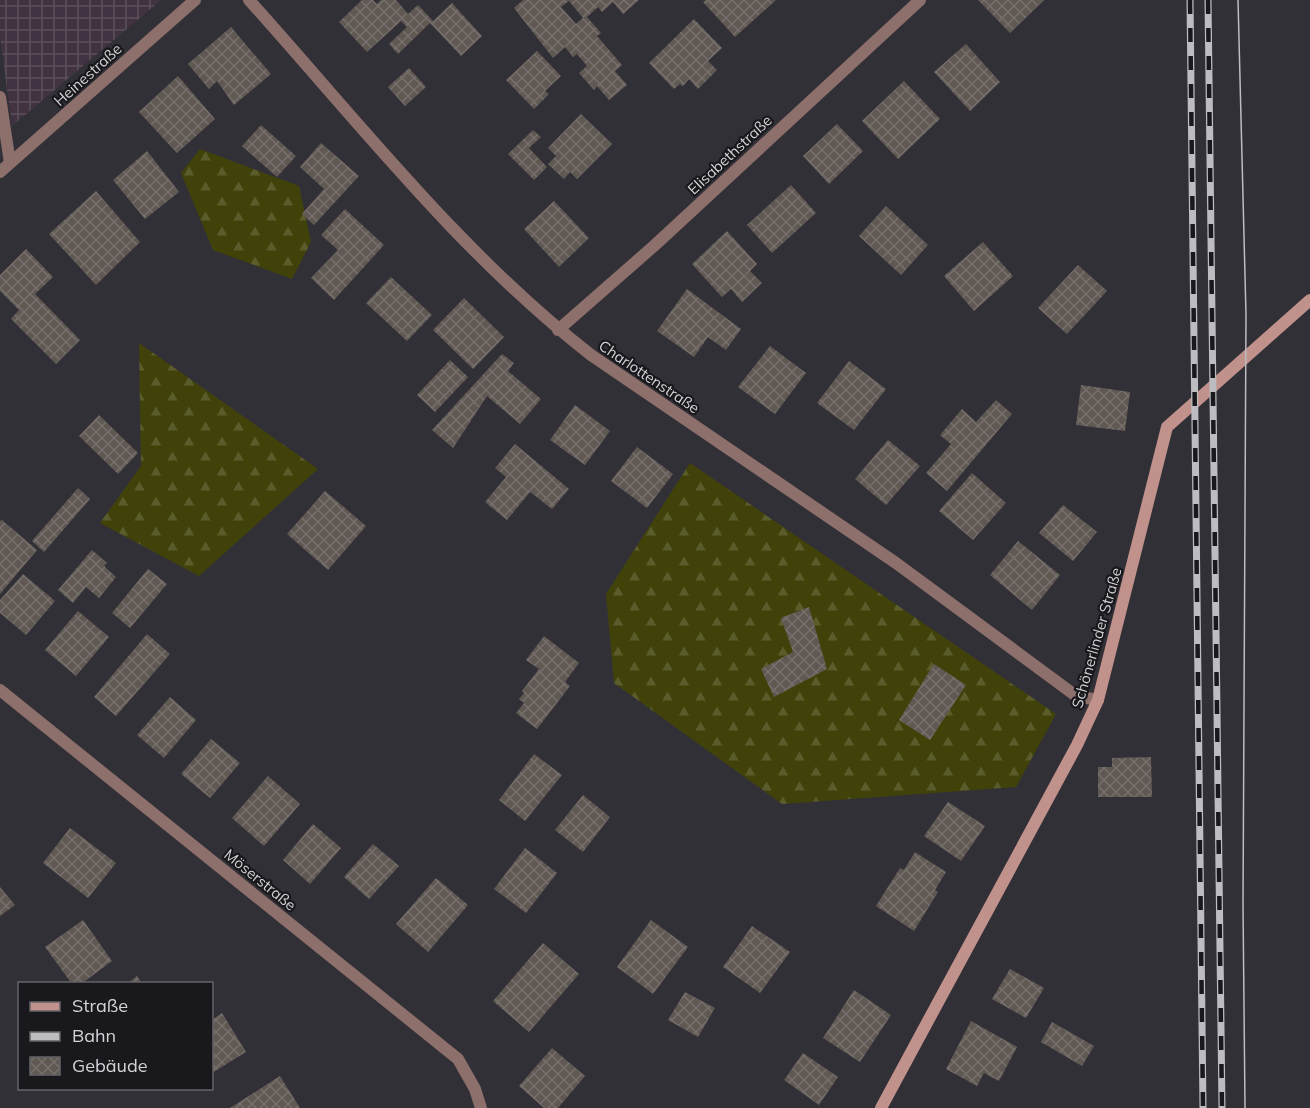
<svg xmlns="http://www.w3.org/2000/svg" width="1310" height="1108" font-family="Mulish,sans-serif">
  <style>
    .industrial { fill: url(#industrial-grid) }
    .forest { fill: url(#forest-firs) }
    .building { fill: url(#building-cross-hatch); fill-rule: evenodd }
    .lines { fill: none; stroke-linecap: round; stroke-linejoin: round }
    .street { stroke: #8d6f6b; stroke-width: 12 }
    .secondary { stroke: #c1918c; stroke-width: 12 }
    .tram { stroke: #bdbcc1; stroke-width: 1.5 }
    .rail-casing { stroke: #bdbcc1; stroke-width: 7 }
    .rail { stroke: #19181c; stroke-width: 4.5; stroke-dasharray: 14; stroke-linecap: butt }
    .labels { text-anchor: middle; stroke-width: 4.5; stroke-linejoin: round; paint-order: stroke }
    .street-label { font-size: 15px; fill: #d4d3d8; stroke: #19181c }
  </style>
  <defs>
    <pattern id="industrial-grid" width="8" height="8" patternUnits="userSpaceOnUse" patternTransform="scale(1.5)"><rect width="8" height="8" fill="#413341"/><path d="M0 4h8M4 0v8" fill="none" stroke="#5c505c"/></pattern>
    <pattern id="forest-firs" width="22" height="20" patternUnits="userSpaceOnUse" patternTransform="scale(1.5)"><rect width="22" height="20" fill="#404209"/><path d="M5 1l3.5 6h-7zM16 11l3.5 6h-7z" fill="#5b5c2c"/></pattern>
    <pattern id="building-cross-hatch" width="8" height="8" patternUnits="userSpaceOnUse" patternTransform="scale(1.5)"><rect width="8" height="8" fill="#605853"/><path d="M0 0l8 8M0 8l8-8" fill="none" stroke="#766f6b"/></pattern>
  </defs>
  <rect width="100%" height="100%" fill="#323037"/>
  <path class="industrial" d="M0,0H161L12,126L0,36Z"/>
  <g class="forest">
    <path d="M200,149L299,186L311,242L292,279L213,250L181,173Z"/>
    <path d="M139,343L318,469L199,576L100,523L141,466Z"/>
    <path d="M690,463L1056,714L1016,787L782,804L614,683L606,594Z"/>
  </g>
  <g class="building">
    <path d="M362,0H373L377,4L381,0H396L408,14L418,5L433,21L452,3L482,36L461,56L430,23L398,54L389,44L407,27L401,21L367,52L339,22Z"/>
    <path d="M523,0H639L623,14L613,2L602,12L598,7L587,17L601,33L597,36L622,65L615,71L627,85L609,100L597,86L594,90L579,73L587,66L577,54L573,57L565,47L553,58L514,8ZM569,1L583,18L576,24L561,7Z"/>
    <path d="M706,0H776L735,37L703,2Z"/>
    <path d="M978,0H1044L1010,33Z"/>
    <path d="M694,19L722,48L708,61L717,70L698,89L689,79L683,86L680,84L674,89L649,63Z"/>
    <path d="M231,27L271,74L234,105L217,81L209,89L188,64Z"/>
    <path d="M966,44L1000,82L970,111L934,72Z"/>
    <path d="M537,51L561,76L545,91L549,94L534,109L506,80Z"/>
    <path d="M409,68L426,87L405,106L388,87Z"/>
    <path d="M178,76L215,119L177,153L139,112Z"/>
    <path d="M904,81L940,119L898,159L862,121Z"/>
    <path d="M581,114L612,144L577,179L570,172L564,179L548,164L556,156L548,148Z"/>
    <path d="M837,124L863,151L829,184L803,156Z"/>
    <path d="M261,125L296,156L277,177L242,146Z"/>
    <path d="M533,130L541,137L529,148L547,167L534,180L508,154Z"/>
    <path d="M321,143L359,176L314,225L302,214L324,189L300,167Z"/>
    <path d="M147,151L179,192L145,219L113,180Z"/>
    <path d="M791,185L816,213L772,253L747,225Z"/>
    <path d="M96,191L140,242L96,285L49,234Z"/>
    <path d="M554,201L589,238L559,267L524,229Z"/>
    <path d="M886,206L928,245L901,275L859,236Z"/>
    <path d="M345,209L384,245L334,300L311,278L338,250L321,235Z"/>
    <path d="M727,231L757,264L750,271L762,283L742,302L731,289L722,297L692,264Z"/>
    <path d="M983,242L1013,276L974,311L944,276Z"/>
    <path d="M26,249L53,277L35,294L80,340L56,364L11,319L19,310L0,291V275Z"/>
    <path d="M1078,265L1107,291L1067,334L1038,308Z"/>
    <path d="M391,277L432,315L407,341L366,303Z"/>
    <path d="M687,289L741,329L726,350L708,337L694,357L657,331Z"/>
    <path d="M464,298L504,337L473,369L433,330Z"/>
    <path d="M770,346L806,373L775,414L738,387Z"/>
    <path d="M502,354L514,363L508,371L541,399L520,424L487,396L453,448L432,430Z"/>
    <path d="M450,360L468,377L435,412L417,395Z"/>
    <path d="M849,361L886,389L854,430L817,403Z"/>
    <path d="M1081,385L1130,392L1125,431L1076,425Z"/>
    <path d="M996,400L1012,414L947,491L926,473L951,444L940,435L962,409L976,422Z"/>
    <path d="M575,405L610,431L585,465L550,440Z"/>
    <path d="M99,415L138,453L118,474L79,436Z"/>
    <path d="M888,440L920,466L886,505L855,479Z"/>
    <path d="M515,444L569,489L552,509L530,492L507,520L485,502L506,477L495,468Z"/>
    <path d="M637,447L673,474L647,508L611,481Z"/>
    <path d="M972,473L1006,503L973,540L939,511Z"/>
    <path d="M78,488L90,499L44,552L32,541Z"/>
    <path d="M325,491L366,526L328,570L287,534Z"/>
    <path d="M1063,505L1097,532L1073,561L1039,533Z"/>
    <path d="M2,520L37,550L0,594V521Z"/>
    <path d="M1018,541L1060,575L1032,610L990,575Z"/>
    <path d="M92,550L107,563L104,566L116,577L99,598L86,587L73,603L58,590Z"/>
    <path d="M148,569L167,584L130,628L112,613Z"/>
    <path d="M23,574L55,601L26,635L0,613V600Z"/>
    <path d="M809,607L827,669L774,697L761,669L793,652L781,618Z"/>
    <path d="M78,611L109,637L76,676L45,650Z"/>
    <path d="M147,634L170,654L116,716L94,697Z"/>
    <path d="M544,636L579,663L565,682L570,686L537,729L516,713L524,703L519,699L524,693L522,691L539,669L526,660Z"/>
    <path d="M934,664L966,685L930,740L899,720Z"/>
    <path d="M170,697L196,720L164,758L137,735Z"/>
    <path d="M211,739L240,763L210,798L181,774Z"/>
    <path d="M534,754L562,775L525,821L499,800Z"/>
    <path d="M1151,757L1152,797H1098V767H1112V758Z"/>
    <path d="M268,776L300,804L264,846L232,818Z"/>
    <path d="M583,795L610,817L583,852L555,830Z"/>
    <path d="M948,802L985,826L961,861L924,836Z"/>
    <path d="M313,824L341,848L310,884L283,860Z"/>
    <path d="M70,828L116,863L88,898L43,863Z"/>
    <path d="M373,844L399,866L369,899L344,877Z"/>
    <path d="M525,848L557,873L526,913L494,889Z"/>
    <path d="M915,852L946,872L935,890L938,892L914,931L876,906L900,868L904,870Z"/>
    <path d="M436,878L468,905L428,952L396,924Z"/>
    <path d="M0,887L15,905L0,916Z"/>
    <path d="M83,920L112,961L81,984H72L45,947Z"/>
    <path d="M651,920L688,947L653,994L617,967Z"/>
    <path d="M752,926L790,952L760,993L723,967Z"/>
    <path d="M543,943L579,974L529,1032L493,1001Z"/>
    <path d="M1010,969L1044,988L1026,1018L992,999Z"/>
    <path d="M137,976L142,984H127Z"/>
    <path d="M854,990L891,1015L860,1062L823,1038Z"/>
    <path d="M685,992L715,1008L698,1037L668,1020Z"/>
    <path d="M222,1013L246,1052L212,1073V1020Z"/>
    <path d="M971,1021L1017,1047L999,1081L984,1073L977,1086L946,1069Z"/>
    <path d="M1052,1022L1094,1046L1082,1066L1041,1042Z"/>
    <path d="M552,1048L585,1076L558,1108H544L519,1086Z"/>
    <path d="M803,1053L838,1077L819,1105L784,1080Z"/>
    <path d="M280,1076L300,1108H230Z"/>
  </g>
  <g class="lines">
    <g class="street">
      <path d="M249,0C358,121 461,254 591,355L896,563L1068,690L1076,696L1098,700"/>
      <path d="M0,97L10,163"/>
      <path d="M0,172L195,0"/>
      <path d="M558,330L655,245L920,0"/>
      <path d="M0,690L458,1059L475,1089L481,1108"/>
    </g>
    <path class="secondary" d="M881,1108L1077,745L1098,700L1167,427L1310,300"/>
    <path class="tram" d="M1238,0L1246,315L1243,905L1245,1108"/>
    <defs>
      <g id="rail">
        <path d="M1190,0L1203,1108"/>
        <path d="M1208,0L1222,1108"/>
      </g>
    </defs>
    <use href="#rail" class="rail-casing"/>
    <use href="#rail" class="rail"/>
  </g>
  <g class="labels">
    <g class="street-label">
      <text transform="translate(88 75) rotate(-42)" y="5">Heinestraße</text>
      <text transform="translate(730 155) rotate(-43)" y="5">Elisabethstraße</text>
      <text transform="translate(649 377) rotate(34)" y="5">Charlottenstraße</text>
      <text transform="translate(1097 638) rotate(-74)" y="5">Schönerlinder Straße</text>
      <text transform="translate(260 880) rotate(39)" y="5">Möserstraße</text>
    </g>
  </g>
  <rect x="18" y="982" width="195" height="108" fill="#19181c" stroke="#646367" stroke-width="1.5"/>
  <rect x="30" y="1002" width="30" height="9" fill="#c1918c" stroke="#646367" stroke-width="1.5"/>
  <text x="72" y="1012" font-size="18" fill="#d4d3d8">Straße</text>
  <rect x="30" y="1032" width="30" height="9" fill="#bdbcc1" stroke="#646367" stroke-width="1.5"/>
  <text x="72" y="1042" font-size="18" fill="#d4d3d8">Bahn</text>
  <rect x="30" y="1057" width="30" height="18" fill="url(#building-cross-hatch)" stroke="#646367" stroke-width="1.5"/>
  <text x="72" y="1072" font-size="18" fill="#d4d3d8">Gebäude</text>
</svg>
